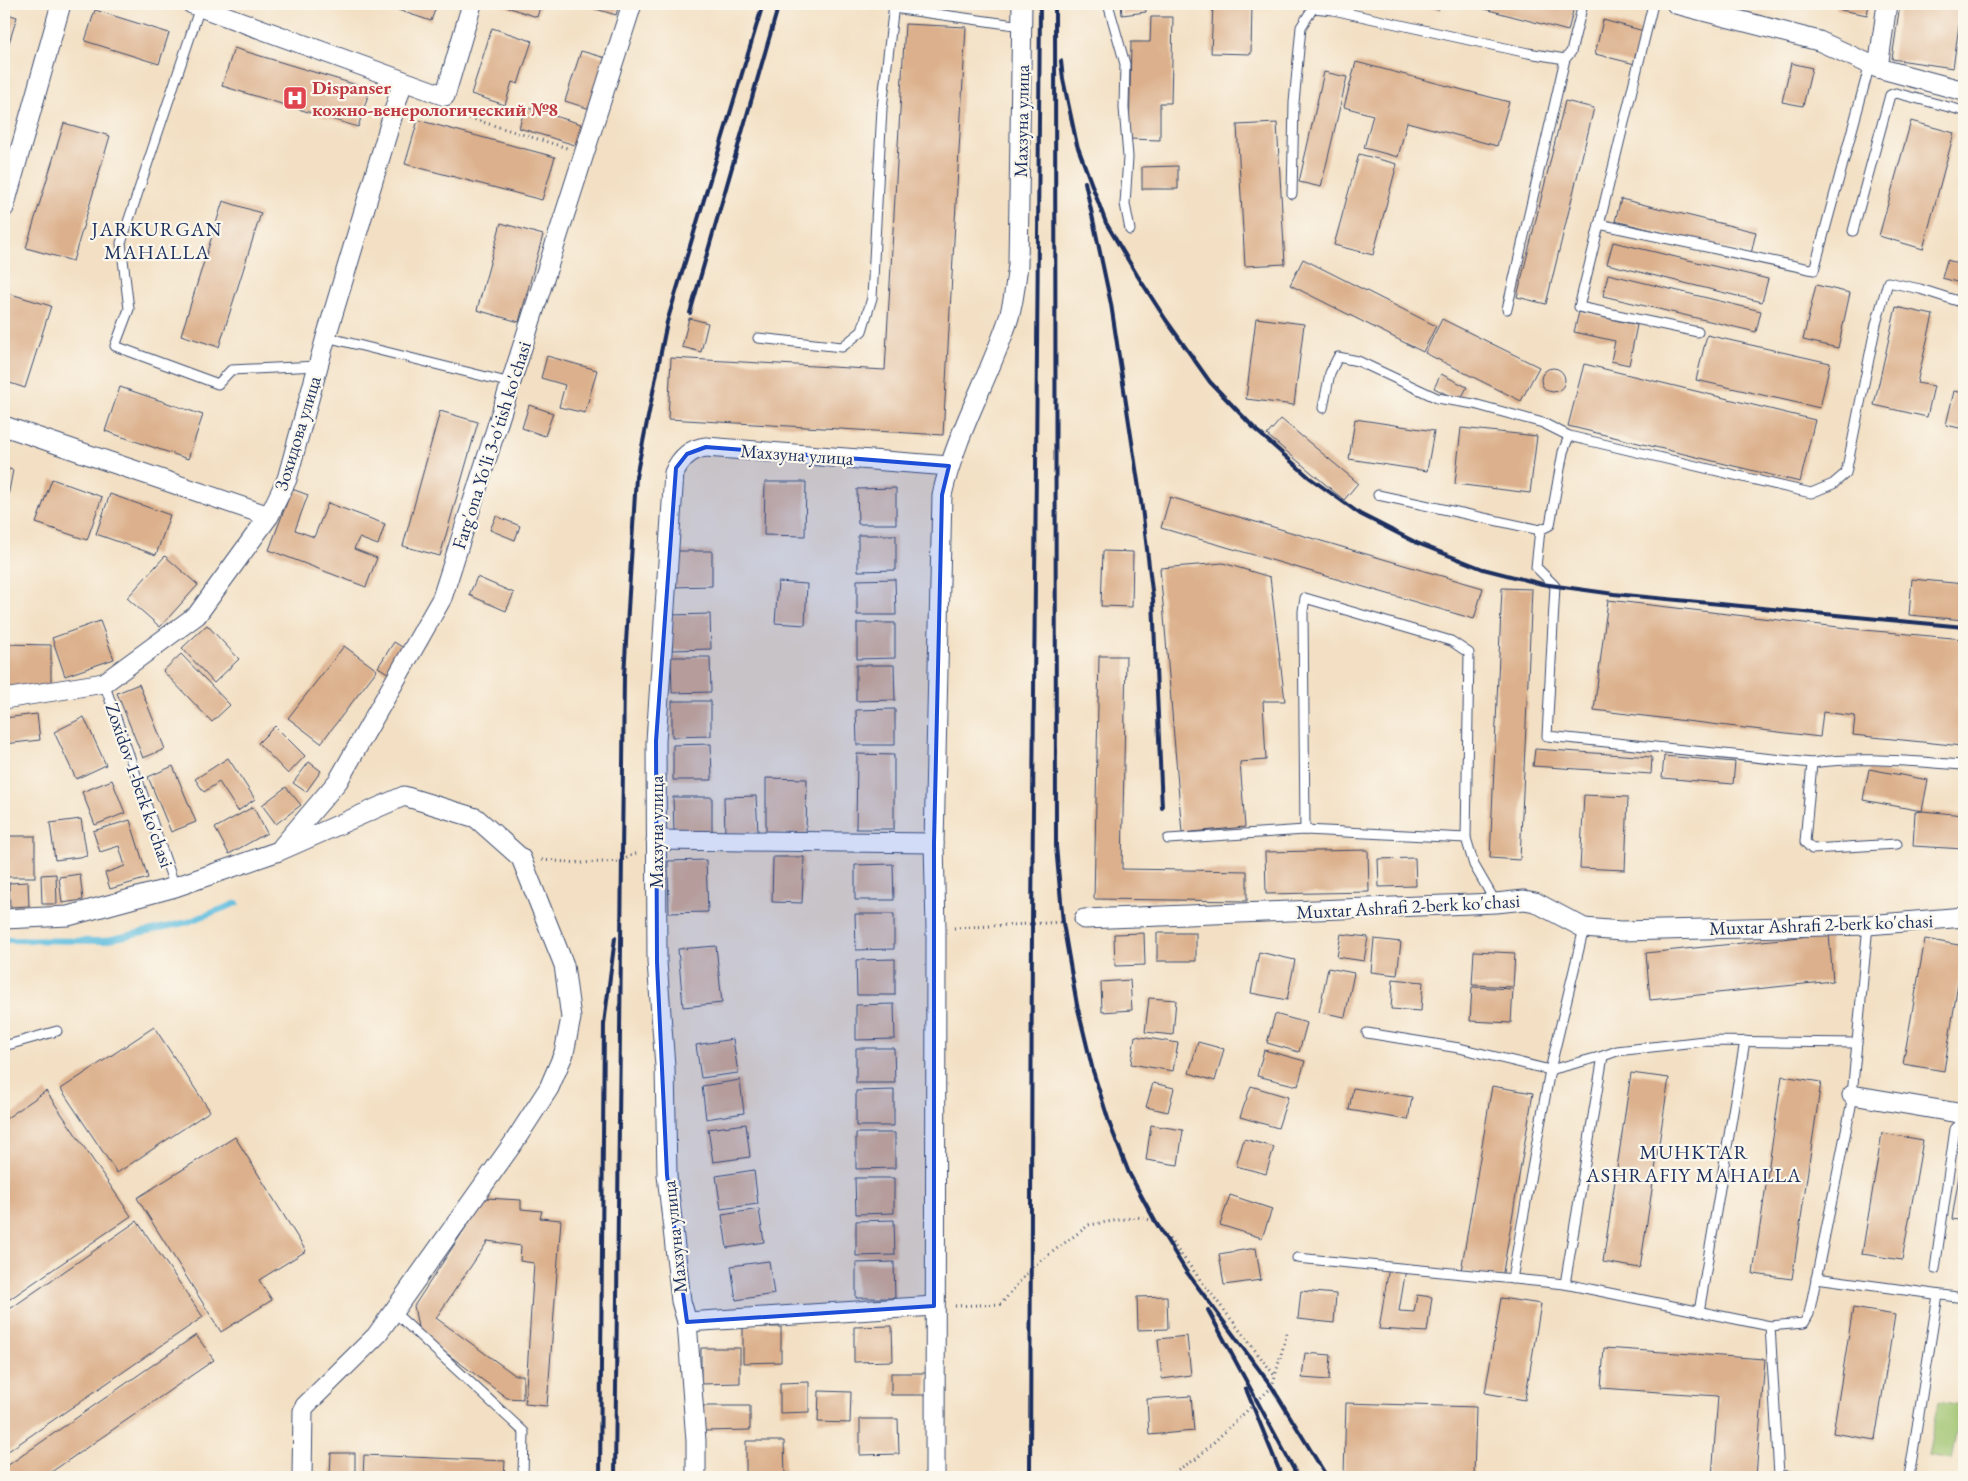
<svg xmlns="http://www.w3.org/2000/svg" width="1968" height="1481" font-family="'EB Garamond',serif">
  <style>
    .green { fill: #9ec36e; stroke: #5c7966 }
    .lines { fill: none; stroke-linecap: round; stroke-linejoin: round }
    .stream { stroke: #61bedf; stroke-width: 6 }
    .building { fill: #dcb08c }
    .lane-casing { stroke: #3b4a6d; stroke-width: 11 }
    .street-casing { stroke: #3b4a6d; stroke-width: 21 }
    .path { stroke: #3b4a6d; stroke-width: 3; stroke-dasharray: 1 4; stroke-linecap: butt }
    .lane { stroke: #fff; stroke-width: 9 }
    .street { stroke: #fff; stroke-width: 19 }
    .rail { stroke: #1b2f5e; stroke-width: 4 }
    .marked { fill: #1d4ed8; fill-opacity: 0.2; stroke: #1d4ed8; stroke-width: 4; stroke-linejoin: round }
    .labels { text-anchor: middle; stroke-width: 4.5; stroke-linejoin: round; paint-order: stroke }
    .health-label { font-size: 19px; font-weight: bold; fill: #be3a42; stroke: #fbf7ec; text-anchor: start }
    .street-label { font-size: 19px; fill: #1b2f5e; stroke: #fbf7ec }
    .neighbourhood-label { font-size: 20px; letter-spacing: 1px; fill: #1b2f5e; stroke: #fbf7ec }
  </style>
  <rect width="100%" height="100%" fill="#fbf7ec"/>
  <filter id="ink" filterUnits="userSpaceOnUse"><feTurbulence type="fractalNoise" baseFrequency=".02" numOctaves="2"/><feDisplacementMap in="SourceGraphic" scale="10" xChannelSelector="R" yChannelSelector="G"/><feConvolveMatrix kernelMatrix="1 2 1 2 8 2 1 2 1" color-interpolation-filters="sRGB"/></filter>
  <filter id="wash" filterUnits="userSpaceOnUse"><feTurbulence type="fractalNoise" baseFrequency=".0096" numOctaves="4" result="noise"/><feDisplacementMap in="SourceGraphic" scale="20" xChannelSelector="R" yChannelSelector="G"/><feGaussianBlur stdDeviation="1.12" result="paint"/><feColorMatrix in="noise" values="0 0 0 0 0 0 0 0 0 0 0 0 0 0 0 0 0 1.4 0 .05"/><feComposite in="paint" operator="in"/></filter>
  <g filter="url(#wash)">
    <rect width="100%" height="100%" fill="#f3e0c4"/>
    <path class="green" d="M1938,1401L1961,1405L1951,1460L1928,1456Z"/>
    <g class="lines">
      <path class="stream" d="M4,940L103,941L188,922L237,903"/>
    </g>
    <g id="blocks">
      <g class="building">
        <path d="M380,4H437L431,21Z"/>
        <path d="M498,4H541L537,17Z"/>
        <path d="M579,4H619L616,15Z"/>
        <path d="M1121,4H1145L1146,12L1122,15Z"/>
        <path d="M1213,4H1252L1251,54L1211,53Z"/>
        <path d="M1416,4H1441L1439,10Z"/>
        <path d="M1466,4H1562L1574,7L1568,31Z"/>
        <path d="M1837,4H1869L1867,15L1836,9Z"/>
        <path d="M1900,4H1962L1953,68L1892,59Z"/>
        <path d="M95,10L169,33L159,64L85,41Z"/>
        <path d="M4,13L17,17L4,59Z"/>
        <path d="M1151,17H1173L1171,103H1160V140L1129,139L1131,42H1150Z"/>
        <path d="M1603,20L1644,31L1635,64L1595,54Z"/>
        <path d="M905,24L966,27L943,435L668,419L671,358L885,370Z"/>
        <path d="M492,28L532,41L518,84L512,82L505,105L471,94Z"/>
        <path d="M234,48L370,89L358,127L222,86Z"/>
        <path d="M581,51L606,58L590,109L565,101Z"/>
        <path d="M1356,62L1509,102L1497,146L1407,122L1398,157L1364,148L1373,115L1344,107Z"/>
        <path d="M1791,63L1812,68L1803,106L1782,102Z"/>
        <path d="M1324,72L1347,77L1321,187L1299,182Z"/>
        <path d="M1565,101L1594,108L1546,304L1517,297Z"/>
        <path d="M525,107L581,124L575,145L519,128Z"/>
        <path d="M418,120L555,157L542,200L405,164Z"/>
        <path d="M1911,121L1954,133L1923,249L1879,236Z"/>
        <path d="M64,123L110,136L73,261L26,248Z"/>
        <path d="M1277,123L1285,264L1245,266L1237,125Z"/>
        <path d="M1359,154L1397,164L1373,255L1334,245Z"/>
        <path d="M1178,166V189H1142V167Z"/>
        <path d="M1621,199L1756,232L1751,254L1615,221Z"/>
        <path d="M223,201L261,213L219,347L181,335Z"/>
        <path d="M501,223L543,235L519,322L477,310Z"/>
        <path d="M1613,242L1768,279L1762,302L1607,264Z"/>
        <path d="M1303,259L1436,326L1423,352L1290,285Z"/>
        <path d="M1947,260L1964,265V284L1942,278Z"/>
        <path d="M1608,274L1761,311L1756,332L1603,296Z"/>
        <path d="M1816,285L1850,293L1838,348L1803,340Z"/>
        <path d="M4,292L51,306L25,388L4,381Z"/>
        <path d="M1896,307L1933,315L1917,383L1934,386L1927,417L1874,405Z"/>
        <path d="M1579,312L1637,325L1629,365L1611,361L1615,341L1574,332Z"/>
        <path d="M689,318L708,323L701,352L682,347Z"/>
        <path d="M1256,318L1304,324L1294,405L1246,399Z"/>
        <path d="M1442,319L1539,367L1521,401L1425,353Z"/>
        <path d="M1707,335L1830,363L1820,408L1696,380Z"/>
        <path d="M547,356L597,370L585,413L559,407L565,385L541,378Z"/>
        <path d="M1584,364L1815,420L1800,482L1568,426Z"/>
        <circle cx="1553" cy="380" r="12"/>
        <path d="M1441,374L1467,387L1460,401L1434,388Z"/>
        <path d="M120,387L203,415L188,459L105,431Z"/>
        <path d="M1954,391L1964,393V429L1946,425Z"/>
        <path d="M529,405L553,413L545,436L522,428Z"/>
        <path d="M440,411L478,422L440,556L403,546Z"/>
        <path d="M1281,419L1358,483L1344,500L1267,435Z"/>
        <path d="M1355,419L1434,431L1427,471L1349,459Z"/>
        <path d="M1461,428L1537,436L1530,493L1455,484Z"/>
        <path d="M4,468L13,470L5,512H4Z"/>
        <path d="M52,479L102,497L87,540L36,523Z"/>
        <path d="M765,482H806L805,536L764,535Z"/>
        <path d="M896,488V524H858L857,489Z"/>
        <path d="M292,489L308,495L295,530L314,537L328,503L385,524L378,545L359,538L354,549L377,558L366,587L269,550Z"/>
        <path d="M110,494L170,515L156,555L96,534Z"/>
        <path d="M1170,497L1483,588L1474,619L1161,528Z"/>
        <path d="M496,516L520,526L515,540L490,530Z"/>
        <path d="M858,535H896V570L858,571Z"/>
        <path d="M673,551H712V586L673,587Z"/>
        <path d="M1103,551L1133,552L1132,607L1101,606Z"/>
        <path d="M165,556L198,585L160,627L127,598Z"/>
        <path d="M1223,563L1270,577L1285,701H1263L1266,760L1240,762L1245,827L1182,833L1160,568Z"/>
        <path d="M477,577L514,593L506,611L469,595Z"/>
        <path d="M895,579L896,615H857V580Z"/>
        <path d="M1912,579L1964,584V620L1909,615Z"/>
        <path d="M778,582L807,584L805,625L775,623Z"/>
        <path d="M1502,588L1532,589L1520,860L1490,858Z"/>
        <path d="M1608,600L1864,630L1964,639V724L1962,746L1853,735L1855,716L1823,712L1820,737L1594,710Z"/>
        <path d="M710,614L711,649L672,650V615Z"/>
        <path d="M100,621L114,659L65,676L52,638Z"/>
        <path d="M857,623H895V658L857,659Z"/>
        <path d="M207,625L239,659L214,683L182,648Z"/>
        <path d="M394,642L407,650L391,675L378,667Z"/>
        <path d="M4,644L51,645V690L4,689Z"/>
        <path d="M344,646L377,670L321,743L288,718Z"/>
        <path d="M181,654L230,705L212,722L163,671Z"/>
        <path d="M1099,656H1126L1122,869L1247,871V901L1094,899Z"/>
        <path d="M671,657H710L711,692L672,693Z"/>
        <path d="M856,665H894L895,700L856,701Z"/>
        <path d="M139,684L165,749L143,758L117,693Z"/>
        <path d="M672,701H711V736L672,737Z"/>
        <path d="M895,709V745H857L856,710Z"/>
        <path d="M37,714L40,740L4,744V718Z"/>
        <path d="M84,717L106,765L76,779L54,732Z"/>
        <path d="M275,726L305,756L288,774L258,743Z"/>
        <path d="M711,744L712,780H673V745Z"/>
        <path d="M1535,749L1652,757L1651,774L1533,766Z"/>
        <path d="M857,754L894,755V829H856Z"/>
        <path d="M1664,756L1735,762L1733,784L1662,778Z"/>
        <path d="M228,758L255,799L238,811L219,782L204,792L195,779Z"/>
        <path d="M309,762L321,771L306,792L293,783Z"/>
        <path d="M173,766L196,822L171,832L148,777Z"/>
        <path d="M1869,769L1928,780L1922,811L1863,800Z"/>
        <path d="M766,778L807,779L806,834H766Z"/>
        <path d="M112,780L125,813L95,825L82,792Z"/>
        <path d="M286,787L301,805L276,824L262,805Z"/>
        <path d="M1584,795L1628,797L1625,870L1580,868Z"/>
        <path d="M756,796L758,832L725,833L724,797Z"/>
        <path d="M673,797H712V832L674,833Z"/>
        <path d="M253,807L267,833L229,854L215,828Z"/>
        <path d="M1922,811L1964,815V849L1913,846L1915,812Z"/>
        <path d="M81,819L87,856L55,860L50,823Z"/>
        <path d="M130,820L148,878L110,889L105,873L125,866L119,846L100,852L93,831Z"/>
        <rect x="4" y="836" width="31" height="41"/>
        <path d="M1368,850L1369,892L1266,894L1265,852Z"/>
        <path d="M773,857H804L802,903L772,902Z"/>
        <path d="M1415,858L1416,886L1379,887L1378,859Z"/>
        <path d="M706,860L708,912L669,913L668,861Z"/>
        <path d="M893,864L894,900H855V865Z"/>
        <path d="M56,874L57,904H42L41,875Z"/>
        <path d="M80,874L83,900L62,903L59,877Z"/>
        <path d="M28,882L29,906L10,907L9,883Z"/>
        <path d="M855,914H894V949L856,950Z"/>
        <path d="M1144,933L1145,965L1115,966L1114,934Z"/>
        <rect x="1157" y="933" width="39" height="28"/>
        <path d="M1341,934L1368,937L1364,961L1337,957Z"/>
        <path d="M1829,934L1833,981L1650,1000L1646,953Z"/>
        <path d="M1374,939L1401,942L1397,975L1371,972Z"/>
        <path d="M1925,939L1964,946L1944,1071L1903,1064Z"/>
        <path d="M716,946L722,1003L683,1007L678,949Z"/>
        <path d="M1474,951L1515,953L1513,987L1472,985Z"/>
        <path d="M1259,952L1295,960L1287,1000L1251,993Z"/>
        <path d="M895,959V995H857L856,960Z"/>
        <path d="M1328,968L1354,973L1345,1017L1319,1012Z"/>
        <path d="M1393,979L1423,982L1421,1011L1391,1009Z"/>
        <path d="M1130,980L1132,1010L1102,1012L1101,982Z"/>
        <path d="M1472,987L1513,989L1511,1023L1470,1021Z"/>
        <path d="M1149,998L1176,1000L1173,1035L1145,1032Z"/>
        <path d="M894,1004L895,1039L856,1040V1005Z"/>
        <path d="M1275,1014L1307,1023L1299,1052L1267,1043Z"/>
        <path d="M154,1027L210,1111L117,1173L61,1089Z"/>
        <path d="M1135,1036L1178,1043L1173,1071L1131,1064Z"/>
        <path d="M733,1039L738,1073L701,1078L696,1045Z"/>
        <path d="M1198,1042L1224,1049L1215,1081L1189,1073Z"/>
        <path d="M856,1048H894L895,1083H856Z"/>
        <path d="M1264,1050L1305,1061L1298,1086L1257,1076Z"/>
        <path d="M1631,1073L1669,1078L1640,1268L1603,1262Z"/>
        <path d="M1782,1076L1821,1082L1792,1279L1753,1274Z"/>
        <path d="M740,1080L744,1113L706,1119L702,1086Z"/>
        <path d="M1153,1083L1174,1088L1168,1112L1146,1107Z"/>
        <path d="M1251,1086L1288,1097L1278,1128L1240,1117Z"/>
        <path d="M1492,1086L1533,1093L1502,1278L1461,1271Z"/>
        <path d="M1353,1088L1412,1097L1408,1120L1349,1110Z"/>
        <path d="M894,1090V1126H856V1091Z"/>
        <path d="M46,1091L131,1216L4,1303V1120Z"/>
        <path d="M746,1124L750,1157L713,1162L708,1129Z"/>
        <path d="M1151,1125L1183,1130L1178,1165L1146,1160Z"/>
        <path d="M856,1133H895V1168L856,1169Z"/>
        <path d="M1882,1133L1923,1140L1902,1260L1862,1254Z"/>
        <path d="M235,1137L306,1251L259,1280L272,1300L221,1332L137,1198Z"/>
        <path d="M1244,1139L1274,1147L1266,1174L1236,1166Z"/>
        <path d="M1963,1151H1964V1221L1952,1219Z"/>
        <path d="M754,1170L758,1204L721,1209L716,1176Z"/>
        <path d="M855,1178H894V1213L856,1214Z"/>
        <path d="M1230,1195L1272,1209L1262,1238L1220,1225Z"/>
        <path d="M485,1198L521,1200V1209L542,1211L540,1218L561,1220L547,1406L525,1404L534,1263L520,1261L521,1246L488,1241L436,1318L515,1375H523V1399L507,1398L419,1333L414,1306Z"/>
        <path d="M759,1209L764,1242L727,1248L722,1215Z"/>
        <path d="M894,1220L895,1255L856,1256V1221Z"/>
        <path d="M137,1221L203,1317L4,1454V1313Z"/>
        <path d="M1256,1248L1261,1280L1224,1285L1219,1254Z"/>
        <path d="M769,1261L774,1294L736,1300L731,1266Z"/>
        <path d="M894,1262L895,1298H856V1263Z"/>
        <path d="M1389,1267L1406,1269L1399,1311L1414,1312L1417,1295L1432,1297L1427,1332L1379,1329Z"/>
        <path d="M1301,1291L1336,1294L1334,1323L1298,1319Z"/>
        <path d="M1167,1296L1168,1329L1138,1330L1137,1297Z"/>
        <path d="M1501,1298L1541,1304L1525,1400L1485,1393Z"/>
        <path d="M1853,1308L1895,1315L1875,1440L1833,1433Z"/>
        <path d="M892,1326L893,1361L854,1362V1327Z"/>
        <path d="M743,1327H781V1362L743,1363Z"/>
        <path d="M196,1335L214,1360L44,1477H4V1468Z"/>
        <path d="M1187,1336L1191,1375L1162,1379L1158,1339Z"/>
        <path d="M701,1348H740V1383L701,1384Z"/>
        <path d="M1604,1348L1765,1359L1756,1477H1712L1718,1396L1601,1388Z"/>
        <path d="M1305,1353L1331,1355L1329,1380L1302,1378Z"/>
        <rect x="891" y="1373" width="35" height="22"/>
        <path d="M809,1382V1412L780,1413V1383Z"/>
        <path d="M819,1391L851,1392L850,1423L818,1422Z"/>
        <path d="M1191,1396L1194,1431L1149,1435L1147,1399Z"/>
        <path d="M1346,1403L1476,1407L1474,1477L1344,1474Z"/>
        <path d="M703,1406H750V1430L703,1431Z"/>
        <path d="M860,1419H898L899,1454L860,1455Z"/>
        <path d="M746,1441H784L785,1476L746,1477Z"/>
        <path d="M331,1453H355V1477H330Z"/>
        <path d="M364,1455L505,1461L504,1477H363Z"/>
      </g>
    </g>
  </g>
  <g filter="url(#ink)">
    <use href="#blocks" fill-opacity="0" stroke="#3b4a6d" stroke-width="1"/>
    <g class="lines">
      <defs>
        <g id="lane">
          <path d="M1108,4L1125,64L1124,108L1128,157L1125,204L1130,230"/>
          <path d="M1653,4L1579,307L1698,332"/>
          <path d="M200,7L121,243L129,309L115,346L218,384L231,370L318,366"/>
          <path d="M893,8L1022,26"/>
          <path d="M1292,194L1294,103L1301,27L1313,8L1333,10L1528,53L1565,59L1571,52L1583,4"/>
          <path d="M1599,224L1814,270L1870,64"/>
          <path d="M1853,231L1890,95L1896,93L1964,111"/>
          <path d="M1507,309L1565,59"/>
          <path d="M326,337L511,383"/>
          <path d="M758,338L842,347L862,331L872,298L882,108L894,4"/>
          <path d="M1323,408L1330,373L1338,357L1358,361L1437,398L1474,404L1543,423L1569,436"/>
          <path d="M1378,495L1540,530L1550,525L1563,452L1569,436L1811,493L1833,484L1846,473L1876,324L1888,282L1920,289L1964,303"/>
          <path d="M1540,530L1536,567L1555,586L1547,736L1812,763L1805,842L1812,849L1897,844"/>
          <path d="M104,683L175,887"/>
          <path d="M1812,763C1863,756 1914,762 1964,765"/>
          <path d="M1305,830L1303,611L1305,598L1451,641L1469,653L1466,838L1474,865L1496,903"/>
          <path d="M1168,839L1305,830L1466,838"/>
          <path d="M1367,1033L1459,1048L1550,1070L1603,1056L1565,1284"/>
          <path d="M4,1046L57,1031"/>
          <path d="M1603,1056L1617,1051L1704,1041L1857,1043"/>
          <path d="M1297,1258L1565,1284L1770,1326L1779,1475L1799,1477"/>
          <path d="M1935,1269L1955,1129L1964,1120"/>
          <path d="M1816,1278L1964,1298"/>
          <path d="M1512,1279L1550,1070L1584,928"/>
          <path d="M393,1311L524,1432L523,1477"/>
          <path d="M1699,1312L1745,1041"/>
          <path d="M1770,1326L1804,1323L1809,1314L1851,1106L1868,925"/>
          <path d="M1909,1477L1938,1295"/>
        </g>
        <g id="street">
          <path d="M192,4L445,96L472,4"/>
          <path d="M1676,4L1819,41L1878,68L1964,91"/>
          <path d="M1878,68L1887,4"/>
          <path d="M4,208L61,4"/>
          <path d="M4,426L269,516"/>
          <path d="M4,699L104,683L197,615L269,516L287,479L326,337L403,81"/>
          <path d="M656,840L934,843"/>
          <path d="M282,847L338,781L442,598L632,4"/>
          <path d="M4,919L68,916L175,887L279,851L404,796L476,818L521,858L564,965L571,1018L564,1053L549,1088L514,1142L376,1336L305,1406L303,1411L302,1477"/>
          <path d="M1084,919L1496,903L1524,900L1535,902L1584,928L1621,931L1868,925L1964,917"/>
          <path d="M1852,1095L1964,1114"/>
          <path d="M687,1322L934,1306"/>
          <path d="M696,1477V1441L687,1322L681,1301L667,1175L665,1066L657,962L656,741L674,473C680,459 690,449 706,447L949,466"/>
          <path d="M935,1477L936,929L934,843L942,495C955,437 985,385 1005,329C1013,309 1015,287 1018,265L1022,4"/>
        </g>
      </defs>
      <use href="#lane" class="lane-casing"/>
      <use href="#street" class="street-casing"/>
      <g class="path">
        <path d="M458,110L463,116L567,148"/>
        <path d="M542,860L580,863L621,861L638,852"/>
        <path d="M954,928L1065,922"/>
        <path d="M955,1306L1001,1304L1032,1267L1089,1225L1137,1217L1155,1221L1275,1376"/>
        <path d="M1165,1477L1196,1459L1272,1387L1287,1333"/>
      </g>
      <use href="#lane" class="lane"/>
      <use href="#street" class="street"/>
      <g class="rail">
        <path d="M1055,4L1056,846L1063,923L1077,1005L1093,1071L1110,1125L1129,1173L1155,1221L1186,1271L1272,1387L1327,1477"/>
        <path d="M1061,61L1063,79L1077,145L1106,223L1137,275L1166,320L1210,382L1257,431L1310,478L1360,514L1417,543L1483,569L1542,584L1614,594L1964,627"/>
        <path d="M1085,182L1111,304L1142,508L1153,599L1162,808"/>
        <path d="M690,313L779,4"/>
        <path d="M1208,1310L1298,1477"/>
        <path d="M1246,1389L1282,1477"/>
        <path d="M600,1477L604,1024L615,938"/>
        <path d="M615,1477L624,676L636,477L667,322L763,4"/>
        <path d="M1030,1477L1032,924L1040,4"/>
      </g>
    </g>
  </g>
  <path class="marked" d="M706,447L949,466L942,495L934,843V1306L687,1322L667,1175L657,962L656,741L676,468L687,454Z"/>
  <defs>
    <symbol id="hospital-square" viewBox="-11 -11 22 22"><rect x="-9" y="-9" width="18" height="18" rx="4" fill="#e0444e" stroke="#fbf7ec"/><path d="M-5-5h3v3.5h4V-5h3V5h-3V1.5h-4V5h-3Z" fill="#fff"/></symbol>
  </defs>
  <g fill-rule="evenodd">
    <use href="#hospital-square" x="281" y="84" width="28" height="28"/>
  </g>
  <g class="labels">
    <g class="health-label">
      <text x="312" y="94">Dispanser<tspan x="312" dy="22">кожно-венерологический №8</tspan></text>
    </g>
    <g class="street-label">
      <text transform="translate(1021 121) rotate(-89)" y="7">Махзуна улица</text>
      <text transform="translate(297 433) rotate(-73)" y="7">Зохидова улица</text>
      <text transform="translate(491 445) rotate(-72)" y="7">Farg'ona Yo'li 3-o'tish ko'chasi</text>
      <text transform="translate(797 454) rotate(4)" y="7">Махзуна улица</text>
      <text transform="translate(140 785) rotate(71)" y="7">Zoxidov 1-berk ko'chasi</text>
      <text transform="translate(656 832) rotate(-90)" y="7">Махзуна улица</text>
      <text transform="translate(1408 906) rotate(-3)" y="7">Muxtar Ashrafi 2-berk ko'chasi</text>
      <text transform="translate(1821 924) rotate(-2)" y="7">Muxtar Ashrafi 2-berk ko'chasi</text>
      <text transform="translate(674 1237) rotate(-96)" y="7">Махзуна улица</text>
    </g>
    <g class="neighbourhood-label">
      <text x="157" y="236">JARKURGAN<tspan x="157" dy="23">MAHALLA</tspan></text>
      <text x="1694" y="1159">MUHKTAR<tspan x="1694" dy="23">ASHRAFIY MAHALLA</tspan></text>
    </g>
  </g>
  <rect width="1968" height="1481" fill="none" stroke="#fbf7ec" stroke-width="20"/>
</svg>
